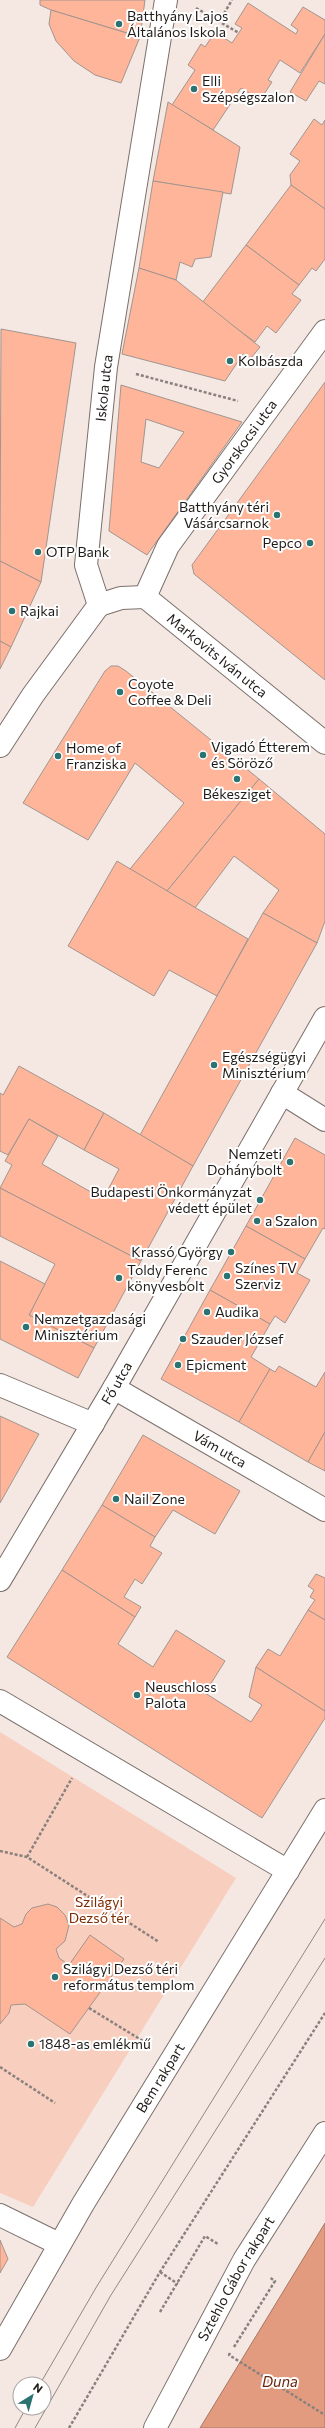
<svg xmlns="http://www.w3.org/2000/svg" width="325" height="2428" font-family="Commissioner,sans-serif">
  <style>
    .green { fill: #f8cebe }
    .water { fill: #e39b80; stroke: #a87561 }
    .building { fill: #ffb599; stroke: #a19590; fill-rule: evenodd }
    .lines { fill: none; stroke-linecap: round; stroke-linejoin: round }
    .street-casing { stroke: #7b706b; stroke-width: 24 }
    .secondary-casing { stroke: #7b706b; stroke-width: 24 }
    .path { stroke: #89817d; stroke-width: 2.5; stroke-dasharray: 3 2; stroke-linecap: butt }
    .street { stroke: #fff; stroke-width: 22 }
    .secondary { stroke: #fff; stroke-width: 22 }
    .tram { stroke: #908783; stroke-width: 1 }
    .poi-dot { fill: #2a7370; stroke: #fff; stroke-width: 1.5 }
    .labels { text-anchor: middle; stroke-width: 4; stroke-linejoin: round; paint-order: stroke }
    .poi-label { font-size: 14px; fill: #1f1b19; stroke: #fff; text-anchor: start }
    .street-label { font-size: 14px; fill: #1f1b19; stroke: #fff }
    .park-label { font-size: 14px; fill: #7f2b01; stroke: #fff }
    .water-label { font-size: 15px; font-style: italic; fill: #69280d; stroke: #fff }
  </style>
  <rect width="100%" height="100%" fill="#f5e8e3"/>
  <path class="green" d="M0,1732L236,1878L33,2207L0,2193Z"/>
  <path class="water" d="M325,2223V2428H200Z"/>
  <g class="building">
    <path d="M40,0H145L140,37L51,10L40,5Z"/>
    <path d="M248,3L296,34L298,30L291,25L303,7L325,20V34L300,73L280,60L268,80L272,82L260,100L241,88L213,130L172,105L195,70L188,65L201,44L205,47L215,32L232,43L242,28L235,24Z"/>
    <path d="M51,10L140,37L121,83L95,75L74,61L56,41L49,24Z"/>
    <path d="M325,34V84L319,81L306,101L290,92Z"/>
    <path d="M168,102L240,147L231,194L153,181Z"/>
    <path d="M314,119L322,125L325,120V209L291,185L290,175L300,161L290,154Z"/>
    <path d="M153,181L223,192L211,257L195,259L192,267L180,262L176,280L139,268Z"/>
    <path d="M291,185L325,209V259L316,271L312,268L299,285L246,245Z"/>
    <path d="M246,245L299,285L292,294L301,300L276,333L267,326L255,342L202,303Z"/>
    <path d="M139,268L176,280L260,347L251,358L243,354L225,381L122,354Z"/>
    <path d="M1,329L76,343L41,582L0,561Z"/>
    <path d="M325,382V680L194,574L192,565Z"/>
    <path d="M121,385L242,422L147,555L109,531ZM146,419L184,432L159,468L141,462Z"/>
    <path d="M0,561L41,582L11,647L0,641Z"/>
    <path d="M0,641L11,647L0,669Z"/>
    <path d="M111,666H118L126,671L259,779L167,891L130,869L184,803L135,763L88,840L23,803L105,671Z"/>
    <path d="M259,779L325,834V921L317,943L263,913L279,890L234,856L195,908L167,891Z"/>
    <path d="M117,861L248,939L217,996L169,970L154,996L68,946Z"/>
    <path d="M263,913L317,943L193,1166L140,1135Z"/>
    <path d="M19,1066L104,1113L84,1150L29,1119L8,1155L0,1151V1093L3,1095Z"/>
    <path d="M104,1113L193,1166L141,1261L0,1188L12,1165L5,1161L29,1119L58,1136L42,1164L103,1199L119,1169L84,1150Z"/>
    <path d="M295,1138L325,1155V1229L323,1228L305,1259L246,1226Z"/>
    <path d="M0,1188L141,1261L94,1348L29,1315L55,1264L0,1236Z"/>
    <path d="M246,1226L305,1259L297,1273L310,1280L285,1323L275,1316L270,1324L210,1290Z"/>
    <path d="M0,1261L45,1284L29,1315L94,1348L78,1378L0,1339Z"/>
    <path d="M210,1290L270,1324L251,1357L270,1369L239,1422L161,1379Z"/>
    <path d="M279,1366L316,1387L325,1372V1432L308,1462L239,1422L270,1369L275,1372Z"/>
    <path d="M0,1416L39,1434L0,1503Z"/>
    <path d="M325,1432V1471L308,1462Z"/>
    <path d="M143,1435L240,1491L215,1534L173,1510L155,1537L102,1505Z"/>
    <path d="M102,1505L155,1537L150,1546L162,1553L142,1584L135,1579L124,1597L141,1607L135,1617L62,1570Z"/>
    <path d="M62,1570L135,1617L118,1644L153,1667L176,1630L225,1661L205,1693L251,1722L262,1705L249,1697L256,1667L325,1711V1718L262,1818L7,1657Z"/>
    <path d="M316,1574L325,1578V1620L308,1610L315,1600L310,1597L314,1590L308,1586Z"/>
    <path d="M308,1610L325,1620V1711L256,1667L268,1649L280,1656Z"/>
    <path d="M48,1904L57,1907L65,1915L69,1925L65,1941L56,1949L59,1958L69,1965L90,1935L124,1959L70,2034L25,2004L11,2005L9,2013L0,2024V1918L14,1927L22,1924L26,1914L32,1908Z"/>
    <path d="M0,2240L8,2259L0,2273Z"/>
  </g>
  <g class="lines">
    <defs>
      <g id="street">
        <path id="s1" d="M145,597L168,546L325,331"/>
        <path id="s2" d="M99,605L86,565L106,367L166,0"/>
        <path id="s3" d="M99,605L121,598L145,597L325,743"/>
        <path d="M0,746L33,695L99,605"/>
        <path d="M282,1093L325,1120"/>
        <path d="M0,1385L93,1424"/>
        <path id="s4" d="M114,1388L325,1510"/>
        <path d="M0,1701L288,1871"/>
        <path d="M0,2215L59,2244"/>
      </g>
      <g id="secondary">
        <path id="s5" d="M0,1580L114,1388L325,1018"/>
        <path id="s6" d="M0,2349L83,2204L325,1810"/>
        <path id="s7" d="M155,2428L244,2260L325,2133"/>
      </g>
    </defs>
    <use href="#street" class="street-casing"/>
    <use href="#secondary" class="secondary-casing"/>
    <g class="path">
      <path d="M196,8L239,33"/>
      <path d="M219,22L232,0"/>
      <path d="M136,374L238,401"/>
      <path d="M0,1851L27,1857L159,1942"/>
      <path d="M27,1857L72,1778"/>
      <path d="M89,2008L143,2041"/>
      <path d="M0,2067L55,2103"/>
      <path d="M160,2272L178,2284"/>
      <path d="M160,2312L205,2236L218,2244"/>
      <path d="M234,2347L275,2281L269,2277"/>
      <path d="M230,2353L229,2355L325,2415"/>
      <path d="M69,2428L160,2272L325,2013"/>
    </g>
    <use href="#street" class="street"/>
    <use href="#secondary" class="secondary"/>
    <g class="tram">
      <path d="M40,2384L97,2286L325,1919"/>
      <path d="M15,2428L26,2408"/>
      <path d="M35,2428L111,2295L325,1958"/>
    </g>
  </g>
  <g class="poi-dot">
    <circle cx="119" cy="24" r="4"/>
    <circle cx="194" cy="89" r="4"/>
    <circle cx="230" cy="361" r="4"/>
    <circle cx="277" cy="515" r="4"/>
    <circle cx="310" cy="543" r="4"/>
    <circle cx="38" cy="552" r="4"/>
    <circle cx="12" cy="611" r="4"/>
    <circle cx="120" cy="692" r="4"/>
    <circle cx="203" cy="755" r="4"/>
    <circle cx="58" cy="756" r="4"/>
    <circle cx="237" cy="779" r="4"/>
    <circle cx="214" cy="1065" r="4"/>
    <circle cx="290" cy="1162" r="4"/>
    <circle cx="260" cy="1200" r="4"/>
    <circle cx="257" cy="1221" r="4"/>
    <circle cx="231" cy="1252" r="4"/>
    <circle cx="227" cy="1276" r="4"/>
    <circle cx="119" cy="1278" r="4"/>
    <circle cx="207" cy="1312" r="4"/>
    <circle cx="26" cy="1327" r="4"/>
    <circle cx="183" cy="1339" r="4"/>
    <circle cx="178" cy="1365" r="4"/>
    <circle cx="116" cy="1499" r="4"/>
    <circle cx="137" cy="1695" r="4"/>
    <circle cx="55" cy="1977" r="4"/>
    <circle cx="31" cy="2044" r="4"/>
  </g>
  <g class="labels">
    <g class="poi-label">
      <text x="127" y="21">Batthyány Lajos<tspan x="127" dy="16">Általános Iskola</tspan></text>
      <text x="202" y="86">Elli<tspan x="202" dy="16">Szépségszalon</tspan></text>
      <text x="238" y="366">Kolbászda</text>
      <text x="269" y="512" text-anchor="end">Batthyány téri<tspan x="269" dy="16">Vásárcsarnok</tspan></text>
      <text x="302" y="548" text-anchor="end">Pepco</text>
      <text x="46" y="557">OTP Bank</text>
      <text x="20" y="616">Rajkai</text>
      <text x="128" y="689">Coyote<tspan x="128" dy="16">Coffee &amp; Deli</tspan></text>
      <text x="211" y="752">Vigadó Étterem<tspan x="211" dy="16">és Söröző</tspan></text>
      <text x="66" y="753">Home of<tspan x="66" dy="16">Franziska</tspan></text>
      <text x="237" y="799" text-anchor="middle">Békesziget</text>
      <text x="222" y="1062">Egészségügyi<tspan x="222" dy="16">Minisztérium</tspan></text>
      <text x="282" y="1159" text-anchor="end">Nemzeti<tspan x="282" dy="16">Dohánybolt</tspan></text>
      <text x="252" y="1197" text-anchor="end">Budapesti Önkormányzat<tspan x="252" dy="16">védett épület</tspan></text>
      <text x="265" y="1226">a Szalon</text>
      <text x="223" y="1257" text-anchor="end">Krassó György</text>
      <text x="235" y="1273">Színes TV<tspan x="235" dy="16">Szerviz</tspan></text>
      <text x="127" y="1275">Toldy Ferenc<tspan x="127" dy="16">könyvesbolt</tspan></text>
      <text x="215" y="1317">Audika</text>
      <text x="34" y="1324">Nemzetgazdasági<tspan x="34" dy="16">Minisztérium</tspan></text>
      <text x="191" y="1344">Szauder József</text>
      <text x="186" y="1370">Epicment</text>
      <text x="124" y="1504">Nail Zone</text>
      <text x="145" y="1692">Neuschloss<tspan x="145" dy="16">Palota</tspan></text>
      <text x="63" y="1974">Szilágyi Dezső téri<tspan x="63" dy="16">református templom</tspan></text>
      <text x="39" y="2049">1848-as emlékmű</text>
    </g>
    <g class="street-label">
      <text dy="5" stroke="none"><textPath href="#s2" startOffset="220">Iskola utca</textPath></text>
      <text dy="5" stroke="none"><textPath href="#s1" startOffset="185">Gyorskocsi utca</textPath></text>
      <text dy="5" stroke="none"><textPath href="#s3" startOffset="140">Markovits Iván utca</textPath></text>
      <text dy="5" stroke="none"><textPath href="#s5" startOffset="229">Fő utca</textPath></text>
      <text dy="5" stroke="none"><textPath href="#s4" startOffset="122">Vám utca</textPath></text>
      <text dy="5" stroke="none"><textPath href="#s6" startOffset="315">Bem rakpart</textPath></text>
      <text dy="5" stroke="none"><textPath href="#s7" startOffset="170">Sztehlo Gábor rakpart</textPath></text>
    </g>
    <g class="park-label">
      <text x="99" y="1907">Szilágyi<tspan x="99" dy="16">Dezső tér</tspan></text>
    </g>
    <g class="water-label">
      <text x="280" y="2387">Duna</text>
    </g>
  </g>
  <g transform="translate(32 2396) rotate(37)"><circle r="19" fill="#ffffff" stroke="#a5a4a3"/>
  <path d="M0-3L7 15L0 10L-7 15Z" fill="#2a7370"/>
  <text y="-6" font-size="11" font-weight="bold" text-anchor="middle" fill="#1f1b19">N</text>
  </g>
</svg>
